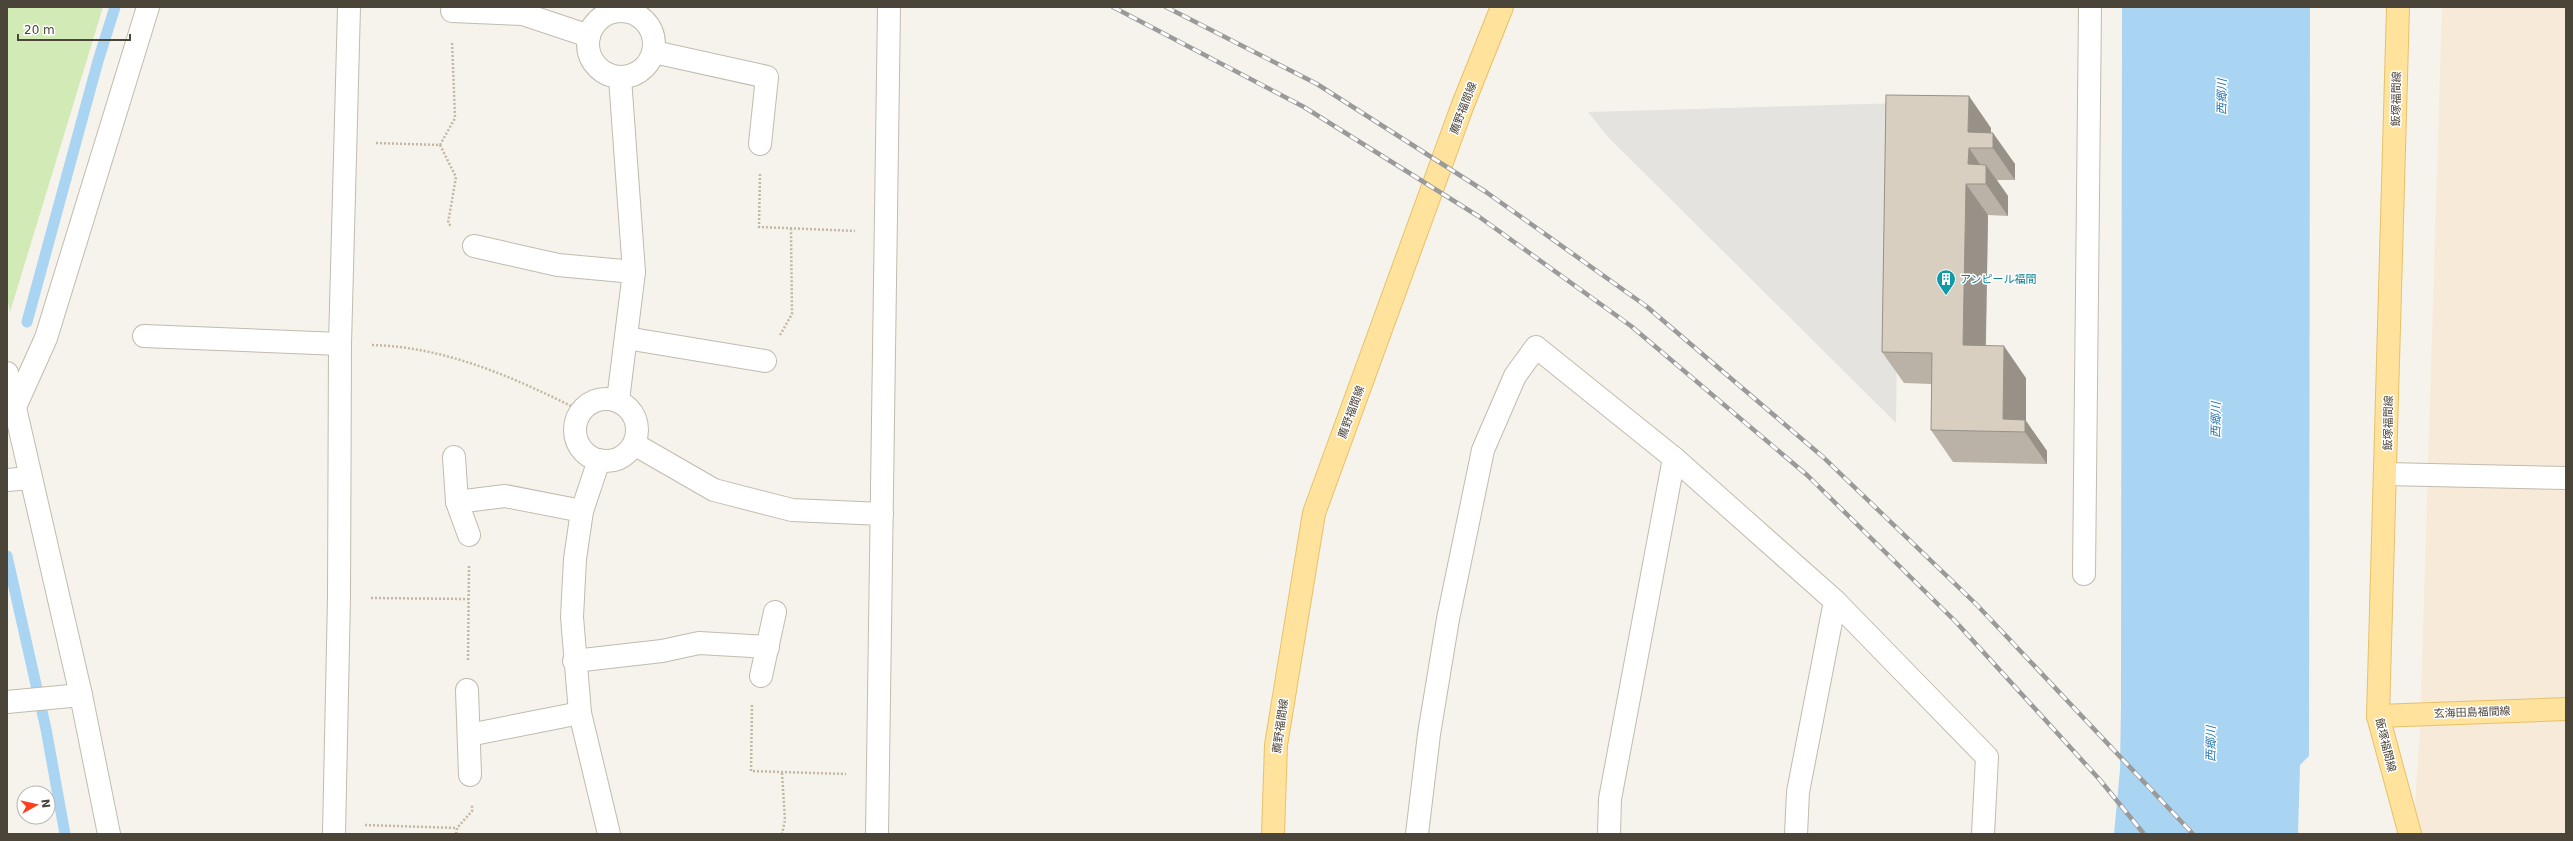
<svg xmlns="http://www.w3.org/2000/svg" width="2573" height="841" font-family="'DejaVu Sans','Noto Sans JP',sans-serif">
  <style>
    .commercial { fill: #f7ead8 }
    .green { fill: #d2eab5 }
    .parking { fill: #e5e3e0 }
    .water { fill: #a9d4f2 }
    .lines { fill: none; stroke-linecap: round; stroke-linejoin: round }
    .stream { stroke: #a9d4f2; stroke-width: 11 }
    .minor-casing { stroke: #c2bbae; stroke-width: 24 }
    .major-casing { stroke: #e6c16a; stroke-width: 24 }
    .path { stroke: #c4b79f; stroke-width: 2.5; stroke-dasharray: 2 2; stroke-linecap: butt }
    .minor { stroke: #fff; stroke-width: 22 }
    .major { stroke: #ffe39c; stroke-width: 22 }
    .rail-casing { stroke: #9a9a9a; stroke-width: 4.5 }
    .rail { stroke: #fff; stroke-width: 3; stroke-dasharray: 9; stroke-linecap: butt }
    .wall { fill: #bab2a6 }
    .shaded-wall { fill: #979187 }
    .building { fill: #d8cfc1; stroke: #979187 }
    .labels { text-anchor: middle; stroke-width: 3; stroke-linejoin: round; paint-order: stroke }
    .street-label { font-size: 11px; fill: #4b4439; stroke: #fff }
    .culture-label { font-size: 11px; fill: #0d838f; stroke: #fff; text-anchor: start }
    .water-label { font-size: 12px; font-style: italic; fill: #2e7ab2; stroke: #fff }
  </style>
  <rect width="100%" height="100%" fill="#f6f3ec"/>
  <path class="commercial" d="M2442,7H2566V834H2413L2420,729Z"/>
  <path class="green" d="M7,7H103L10,312L7,297Z"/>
  <path class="parking" d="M1900,103L1896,423L1607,136L1588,112Z"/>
  <path class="water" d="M2122,7H2310L2309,756L2300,765L2298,834H2114L2120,770L2121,704Z"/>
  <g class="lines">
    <g class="stream">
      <path d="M27,322L98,61L115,7"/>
      <path d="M7,556L46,729L65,834"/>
    </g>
    <defs>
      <g id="minor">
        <circle cx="621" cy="44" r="33"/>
        <path d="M452,11L523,14L589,36"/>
        <path d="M654,52L767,77L760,144"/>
        <path d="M474,246L558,265L634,272"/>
        <path d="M144,336L340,344"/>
        <path d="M626,338L765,361"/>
        <path d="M7,373L81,695L109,834"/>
        <circle cx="606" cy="430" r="31"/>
        <path d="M618,400L634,272L620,78"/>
        <path d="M15,407L46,338L148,7"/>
        <path d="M634,444L714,490L792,510L882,514"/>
        <path d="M454,457L457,502"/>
        <path d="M599,460L582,511L575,559L572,617L580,713L609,834"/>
        <path d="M2386,474L2566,478"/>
        <path d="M7,480L31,478"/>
        <path d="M469,535L457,502L505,496L582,511"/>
        <path d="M2084,574L2090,7"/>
        <path d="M574,661L662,651L699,643L768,647"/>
        <path d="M761,676L775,612"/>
        <path d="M467,690L470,775"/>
        <path d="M7,702L81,695"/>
        <path d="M469,735L580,713"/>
        <path d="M334,834L339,597L340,344L349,7"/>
        <path d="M877,834L889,7"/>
        <path d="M1417,834L1429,734L1448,619L1483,450L1515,376L1536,347L1674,458L1835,601L1987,757L1983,834"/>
        <path d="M1609,834L1610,799L1674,458"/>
        <path d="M1796,834L1798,792L1835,601"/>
      </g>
      <g id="major">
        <path d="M2398,7L2378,716L2410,834"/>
        <path d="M2378,716L2566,709"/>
        <path d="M1273,834L1276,745L1314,513L1462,107L1502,7"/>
      </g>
    </defs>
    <use href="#minor" class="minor-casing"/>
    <use href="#major" class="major-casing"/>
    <g class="path">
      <path d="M376,143L440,145"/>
      <path d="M440,145L455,118L452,41"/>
      <path d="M440,145L456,177L448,223L452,227"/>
      <path d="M760,174L759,227L855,231"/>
      <path d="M780,335L792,314L791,229"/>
      <path d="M372,345C447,347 515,378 581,411"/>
      <path d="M371,598L468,599"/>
      <path d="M468,660L469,565"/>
      <path d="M752,705L751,771L846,774"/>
      <path d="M782,773L785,820L782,834"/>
      <path d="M365,825L457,828"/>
      <path d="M456,834L457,828L472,811V805"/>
    </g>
    <use href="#minor" class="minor"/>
    <use href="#major" class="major"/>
    <defs>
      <g id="rail">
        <path d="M1113,7L1304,107L1478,216L1631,326L1807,475L1955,621L2100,780L2144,834"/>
        <path d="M1166,7L1317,84L1486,192L1646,306L1823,457L1976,604L2193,834"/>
      </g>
    </defs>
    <use href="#rail" class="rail-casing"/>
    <use href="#rail" class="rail"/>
  </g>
  <path class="wall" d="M1886,95L1991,128V133L2015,164V180H1997L2008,196V216L1988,215L1986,346L2026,378V421L2047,451V464L1953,462L1931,430L1932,384L1904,383L1882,352Z"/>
  <g class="shaded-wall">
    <path d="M1969,96L1991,128V148L1968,132Z"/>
    <path d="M1993,133L2015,164V180L1993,148Z"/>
    <path d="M1969,148L1986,173V165L2008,196V216L1986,184L1968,164Z"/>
    <path d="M1966,184L1988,215L1985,377L1963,345Z"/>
    <path d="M2004,346L2026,378V421L2047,451V464L2025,432L2003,419Z"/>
  </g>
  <path class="building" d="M1886,95L1969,96L1968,132L1993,133V148H1969L1968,164L1986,165V184H1966L1963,345L2004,346L2003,419L2025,420V432L1931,430L1932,353L1882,352Z"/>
  <defs>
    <symbol id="building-pin" viewBox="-11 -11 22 30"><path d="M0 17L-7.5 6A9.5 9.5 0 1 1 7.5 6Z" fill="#0f9aa8" stroke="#fff"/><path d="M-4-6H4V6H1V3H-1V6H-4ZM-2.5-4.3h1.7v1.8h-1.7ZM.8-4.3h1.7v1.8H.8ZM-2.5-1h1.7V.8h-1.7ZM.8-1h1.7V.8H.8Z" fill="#fff"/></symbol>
  </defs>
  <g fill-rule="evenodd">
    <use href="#building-pin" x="1935" y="268" width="22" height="30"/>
  </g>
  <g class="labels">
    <g class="street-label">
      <text transform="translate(2396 99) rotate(-89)" y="4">飯塚福間線</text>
      <text transform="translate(1463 108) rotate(-69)" y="4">薦野福間線</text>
      <text transform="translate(1351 412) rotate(-70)" y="4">薦野福間線</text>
      <text transform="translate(2388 423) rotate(-89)" y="4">飯塚福間線</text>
      <text transform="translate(2472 712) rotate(-2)" y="4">玄海田島福間線</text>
      <text transform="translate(1280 726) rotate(-82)" y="4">薦野福間線</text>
      <text transform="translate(2386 745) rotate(76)" y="4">飯塚福間線</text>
    </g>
    <g class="culture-label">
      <text x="1960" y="283">アンピール福間</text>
    </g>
    <g class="water-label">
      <text transform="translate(2222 97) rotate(-89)" y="4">西郷川</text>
      <text transform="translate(2216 420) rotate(-89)" y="4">西郷川</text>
      <text transform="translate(2211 744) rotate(-89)" y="4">西郷川</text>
    </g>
  </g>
  <rect width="2573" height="841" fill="none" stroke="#4b4439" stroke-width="16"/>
  <g transform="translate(36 805) rotate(82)"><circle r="19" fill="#ffffff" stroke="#b7b4b0"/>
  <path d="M0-3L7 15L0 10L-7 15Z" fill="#fc3f1d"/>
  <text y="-6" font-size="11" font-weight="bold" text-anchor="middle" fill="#4b4439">N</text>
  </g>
  <path d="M18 34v6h112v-6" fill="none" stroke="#4b4439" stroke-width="2"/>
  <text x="24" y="34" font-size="12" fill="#4b4439" stroke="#ffffff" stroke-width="3" paint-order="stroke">20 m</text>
</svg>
